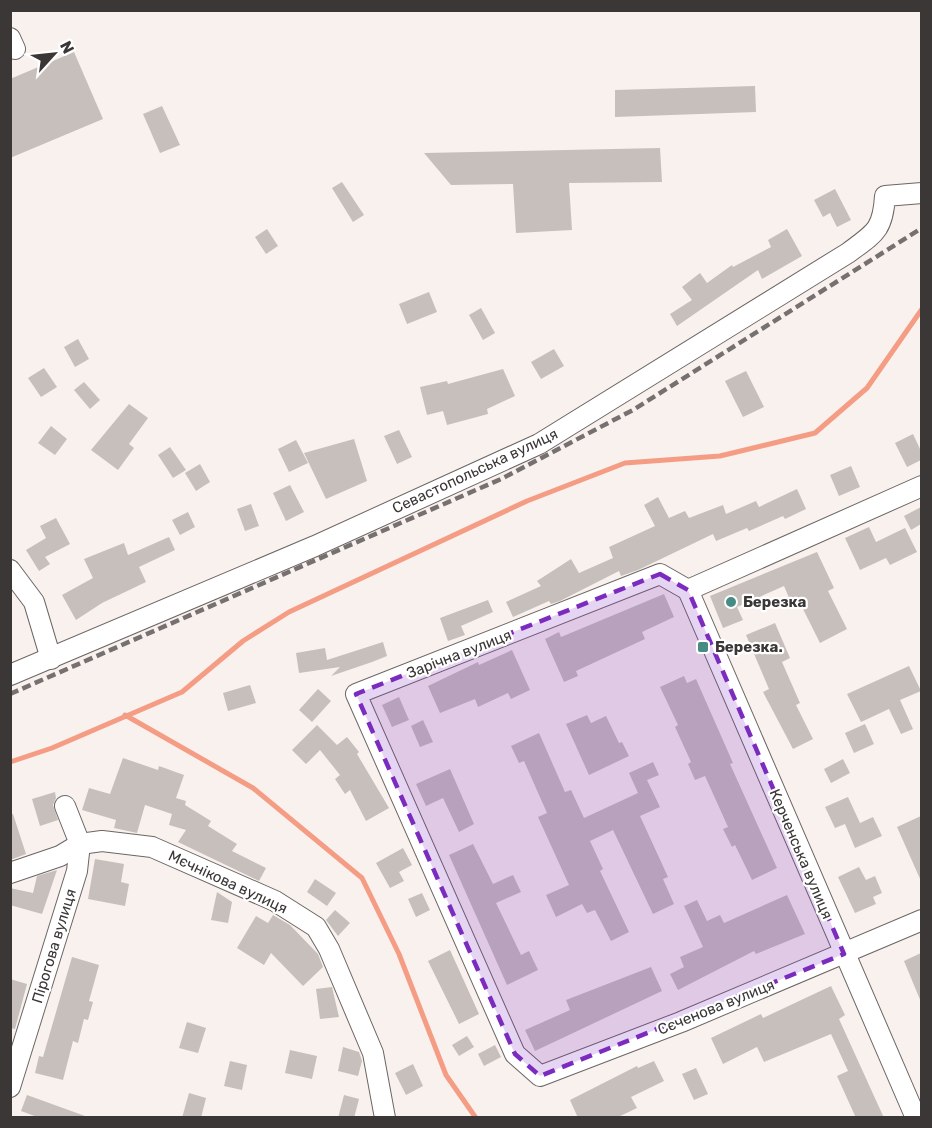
<svg xmlns="http://www.w3.org/2000/svg" width="932" height="1128" font-family="Rubik,sans-serif">
  <style>
    .lines { fill: none; stroke-linecap: round; stroke-linejoin: round }
    .stream { stroke: #f59d84; stroke-width: 5 }
    .building { fill: #c6bfbc }
    .minor-casing { stroke: #6c6664; stroke-width: 22 }
    .minor { stroke: #fff; stroke-width: 20 }
    .rail { stroke: #767170; stroke-width: 4.5; stroke-dasharray: 9 4.5; stroke-linecap: butt }
    .marked { fill: #7b2cbf; fill-opacity: 0.2; stroke: #7b2cbf; stroke-width: 4.5; stroke-dasharray: 12 8; stroke-linejoin: round }
    .poi-dot { fill: #468c84; stroke: #fff; stroke-width: 2 }
    .labels { text-anchor: middle; stroke-width: 4.5; stroke-linejoin: round; paint-order: stroke }
    .street-label { font-size: 15px; fill: #3a3736; stroke: #fff }
    .poi-label { font-size: 15px; font-weight: bold; fill: #3a3736; stroke: #fff; text-anchor: start }
  </style>
  <rect width="100%" height="100%" fill="#f9f1ee"/>
  <g class="lines">
    <g class="stream">
      <path d="M125,715L253,788L362,878L399,954L446,1075L476,1118"/>
      <path d="M10,762L52,748L182,692L243,641L289,612L527,501L625,463L720,456L815,433L867,388L922,309"/>
    </g>
  </g>
  <g class="building">
    <path d="M74,52L103,119L10,158V79Z"/>
    <path d="M755,86L756,112L615,117V90Z"/>
    <path d="M162,106L180,145L160,153L143,114Z"/>
    <path d="M660,148L662,182L569,183L572,230L516,233L513,184L451,185L424,153Z"/>
    <path d="M342,182L364,215L353,222L332,188Z"/>
    <path d="M835,189L851,220L837,227L830,213L823,217L814,200Z"/>
    <path d="M267,229L278,246L266,254L255,237Z"/>
    <path d="M787,229L802,256L762,279L758,270L677,326L670,314L692,300L682,287L700,273L707,283L732,265L733,267L771,247L768,240Z"/>
    <path d="M429,292L437,312L407,324L399,304Z"/>
    <path d="M481,308L495,333L483,340L469,315Z"/>
    <path d="M78,339L89,359L75,367L64,347Z"/>
    <path d="M554,349L564,366L541,379L531,362Z"/>
    <path d="M44,368L57,387L41,397L28,378Z"/>
    <path d="M503,369L515,396L487,409L488,414L447,425L443,411L427,415L420,387L447,381L448,384Z"/>
    <path d="M746,371L764,407L743,417L725,381Z"/>
    <path d="M84,382L100,400L90,409L74,390Z"/>
    <path d="M129,404L148,418L129,444L134,448L118,470L91,450Z"/>
    <path d="M51,426L67,439L55,455L38,443Z"/>
    <path d="M399,430L412,457L397,464L384,436Z"/>
    <path d="M913,434L921,451V460L907,467L895,443Z"/>
    <path d="M354,439L367,481L326,499L304,453Z"/>
    <path d="M296,440L308,463L289,472L278,449Z"/>
    <path d="M170,447L186,470L173,478L158,455Z"/>
    <path d="M200,464L210,482L196,491L185,473Z"/>
    <path d="M851,466L860,487L839,496L830,475Z"/>
    <path d="M290,485L304,512L286,521L273,493Z"/>
    <path d="M797,489L806,509L785,519L783,516L749,531L747,528L716,541L713,534L638,570L621,576L619,571L560,601L551,604L549,601L513,617L506,602L541,586L537,581L571,559L579,573L613,558L609,547L655,526L644,505L658,497L669,518L685,511L689,518L723,505L726,514L756,501L759,507Z"/>
    <path d="M251,504L259,526L245,531L237,509Z"/>
    <path d="M921,507V524L911,530L904,516Z"/>
    <path d="M188,512L195,527L180,535L172,520Z"/>
    <path d="M56,518L70,544L45,557L50,564L39,571L26,550L46,538L40,526Z"/>
    <path d="M869,527L876,542L905,528L917,552L890,565L886,558L860,570L845,538Z"/>
    <path d="M169,537L175,550L139,567L146,582L102,603L76,620L62,595L93,578L84,559L124,543L128,555Z"/>
    <path d="M817,552L834,588L828,591L847,629L820,643L800,603L793,607L784,586L737,607L743,620L723,628L710,596Z"/>
    <path d="M664,594L674,617L642,632L645,639L576,671L578,676L564,682L545,639L559,632L561,637Z"/>
    <path d="M488,600L493,612L461,626L465,635L448,641L440,618Z"/>
    <path d="M775,623L790,658L782,662L800,703L796,705L813,739L793,749L763,692L769,689L746,635Z"/>
    <path d="M383,642L387,656L372,662L331,676L340,667L299,673L296,653L325,648L327,660Z"/>
    <path d="M512,650L530,690L511,699L508,693L478,707L475,699L440,713L428,686L478,662L479,665Z"/>
    <path d="M909,666L921,691L900,700L913,729L901,734L889,709L861,722L847,694Z"/>
    <path d="M684,676L687,683L696,679L733,763L730,764L777,868L752,880L735,845L732,847L723,829L728,827L705,776L695,780L688,764L691,762L675,727L678,725L660,687Z"/>
    <path d="M250,685L256,703L228,711L223,693Z"/>
    <path d="M318,689L331,701L312,722L299,710Z"/>
    <path d="M399,697L409,720L392,727L382,705Z"/>
    <path d="M587,715L591,723L606,716L619,743L622,742L629,756L589,775L566,724Z"/>
    <path d="M423,720L433,742L420,747L411,726Z"/>
    <path d="M865,724L874,744L854,753L845,733Z"/>
    <path d="M317,725L337,745L347,737L359,752L357,754L389,808L366,821L350,790L345,794L335,779L340,775L320,750L306,764L292,750Z"/>
    <path d="M539,733L565,792L571,790L584,818L638,793L629,773L653,762L659,775L647,780L660,807L640,816L668,877L663,879L674,904L653,914L613,830L590,841L603,869L600,871L629,932L611,941L595,910L587,913L582,904L556,917L546,895L569,885L538,817L547,813L524,761L519,763L511,746Z"/>
    <path d="M123,758L158,770L159,766L184,775L176,798L186,801L185,805L211,821L208,826L237,844L232,851L266,868L259,881L178,842L186,830L169,825L172,814L145,805L137,833L114,828L116,820L82,810L89,788L110,794Z"/>
    <path d="M843,759L850,773L831,783L824,769Z"/>
    <path d="M450,769L474,824L459,832L443,798L426,806L416,784Z"/>
    <path d="M55,792L56,798L53,805L58,820L40,826L32,799Z"/>
    <path d="M848,797L860,823L873,817L882,836L855,848L845,824L835,828L825,807Z"/>
    <path d="M10,814H13L26,854L10,860Z"/>
    <path d="M921,816V881L897,827Z"/>
    <path d="M473,844L493,884L513,875L521,892L496,903L521,955L529,951L538,970L507,985L449,855Z"/>
    <path d="M403,848L412,865L399,872L404,881L390,888L376,863Z"/>
    <path d="M95,859L124,864L121,882L129,884L125,906L88,899Z"/>
    <path d="M859,867L866,880L875,876L882,893L873,897L876,904L855,913L838,877Z"/>
    <path d="M57,870L42,914L10,905V888L33,893L37,876Z"/>
    <path d="M315,879L336,893L327,906L307,892Z"/>
    <path d="M217,892L232,902L228,923L211,920Z"/>
    <path d="M422,893L430,910L416,917L408,899Z"/>
    <path d="M787,895L805,934L756,954L754,951L678,990L670,974L684,967L680,957L703,947L684,906L697,900L707,921L720,915L724,923Z"/>
    <path d="M335,910L350,923L338,936L326,920Z"/>
    <path d="M273,915L290,925L318,954L323,967L303,986L271,953L264,965L237,948L256,916L268,923Z"/>
    <path d="M450,950L479,1014L459,1024L428,961Z"/>
    <path d="M921,953V1002L904,961Z"/>
    <path d="M72,957L99,965L89,1001L93,1002L88,1020L84,1019L78,1043L73,1041L63,1080L35,1073L39,1056L43,1057Z"/>
    <path d="M651,967L662,991L535,1051L525,1030L570,1010L566,1000Z"/>
    <path d="M10,979L27,984L15,1029L10,1028Z"/>
    <path d="M831,986L845,1015L839,1019L884,1118H856L837,1076L848,1071L831,1034L764,1062L757,1047L723,1064L711,1038L761,1014L763,1018Z"/>
    <path d="M332,987L339,1017L320,1019L316,989Z"/>
    <path d="M187,1022L206,1028L198,1053L179,1048Z"/>
    <path d="M467,1036L474,1047L459,1056L452,1045Z"/>
    <path d="M495,1045L501,1057L484,1066L478,1054Z"/>
    <path d="M343,1047L359,1052L362,1061L358,1076L338,1071Z"/>
    <path d="M290,1050L317,1056L312,1079L285,1073Z"/>
    <path d="M230,1061L247,1065L242,1090L224,1086Z"/>
    <path d="M654,1061L664,1081L631,1097L637,1108L616,1118H578L570,1100L637,1066L638,1068Z"/>
    <path d="M413,1064L423,1086L406,1095L395,1073Z"/>
    <path d="M696,1068L708,1094L694,1100L682,1074Z"/>
    <path d="M189,1093L206,1098L201,1118H182Z"/>
    <path d="M27,1095L85,1116V1118H40L21,1111Z"/>
    <path d="M344,1095L359,1099L354,1118H338Z"/>
  </g>
  <g class="lines">
    <defs>
      <g id="minor">
        <path d="M10,38L15,49"/>
        <path d="M10,570L34,602L51,659"/>
        <path d="M688,590L660,574L356,694L515,1054L540,1076L681,1022L922,920"/>
        <path d="M688,590L916,1118"/>
        <path d="M688,590L922,486"/>
        <path d="M10,675L315,546L539,444L848,253C875,233 883,230 885,196L922,193"/>
        <path d="M10,873L60,856L80,844L102,841L152,847L275,901L316,927L329,949L373,1053L385,1118"/>
        <path d="M10,1087L77,871L80,844L65,806"/>
      </g>
    </defs>
    <use href="#minor" class="minor-casing"/>
    <use href="#minor" class="minor"/>
    <path class="rail" d="M10,694L501,479L633,410L922,228"/>
  </g>
  <path class="marked" d="M660,574L688,590L844,954L540,1076L515,1054L356,694Z"/>
  <g class="poi-dot">
    <circle cx="731" cy="602" r="6"/>
    <rect x="697" y="641" width="12" height="12" rx="3"/>
  </g>
  <g class="labels">
    <g class="street-label">
      <text transform="translate(475 471) rotate(-25)" y="5">Севастопольська вулиця</text>
      <text transform="translate(459 654) rotate(-21)" y="5">Зарічна вулиця</text>
      <text transform="translate(801 854) rotate(67)" y="5">Керченська вулиця</text>
      <text transform="translate(228 882) rotate(25)" y="5">Мєчнікова вулиця</text>
      <text transform="translate(54 946) rotate(-73)" y="5">Пірогова вулиця</text>
      <text transform="translate(716 1007) rotate(-22)" y="5">Сєченова вулиця</text>
    </g>
    <g class="poi-label">
      <text x="743" y="607">Березка</text>
      <text x="715" y="652">Березка.</text>
    </g>
  </g>
  <rect width="932" height="1128" fill="none" stroke="#3a3736" stroke-width="24"/>
  <g transform="translate(54 54) rotate(63)" stroke="#ffffff" stroke-width="4.5" paint-order="stroke">
  <path d="M0-4.5L10 22L0 15L-10 22Z" fill="#3a3736"/>
  <text y="-9" font-size="16" font-weight="bold" text-anchor="middle" fill="#3a3736">N</text>
  </g>
</svg>
